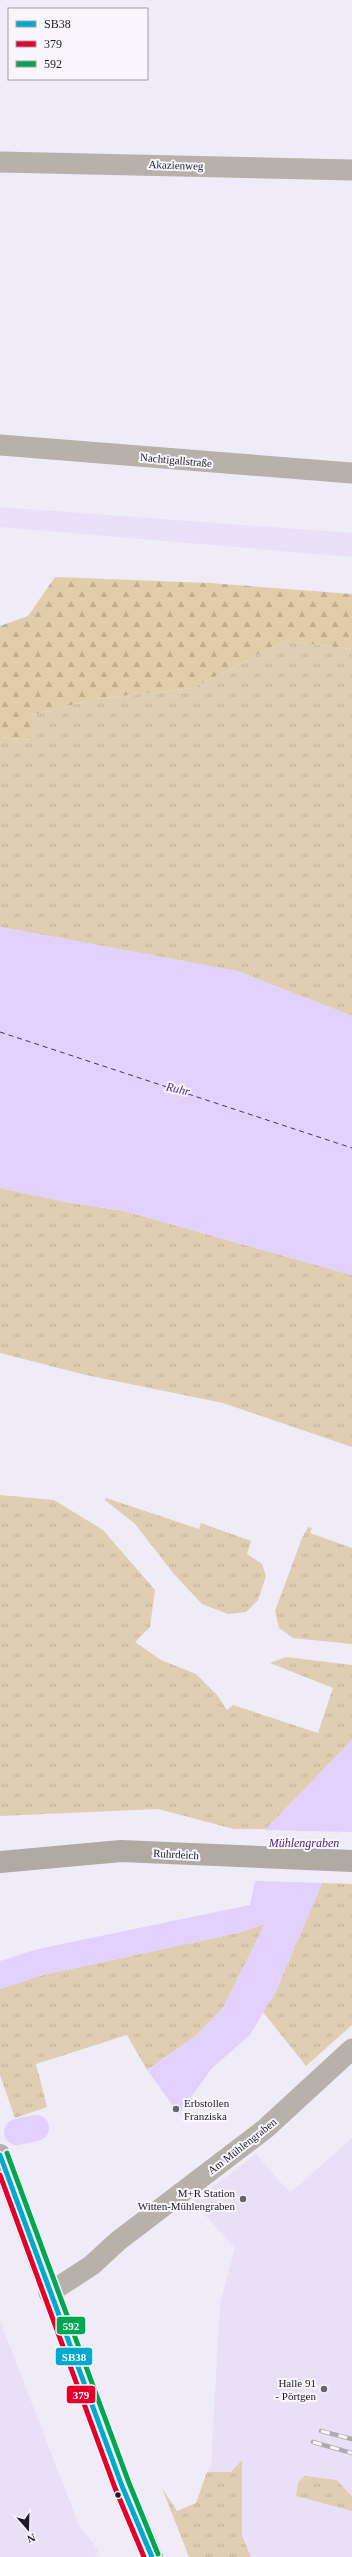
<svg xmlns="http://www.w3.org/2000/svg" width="352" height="2557" font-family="Georgia,serif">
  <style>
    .built { fill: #e9e0f8 }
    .grass { fill: url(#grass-tufts) }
    .forest { fill: url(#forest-firs) }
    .water { fill: #e2d1fc }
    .pier { fill: #efebf7 }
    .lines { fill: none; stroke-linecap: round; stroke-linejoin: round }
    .canal { stroke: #e2d1fc; stroke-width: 26 }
    .ferry { stroke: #4e2877; stroke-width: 1; stroke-dasharray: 5 4; stroke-linecap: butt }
    .minor { stroke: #b7b1aa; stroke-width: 21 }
    .secondary { stroke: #b7b0ab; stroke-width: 22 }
    .primary { stroke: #b0aaa2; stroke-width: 22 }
    .rail-casing { stroke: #afabac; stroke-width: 4.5 }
    .rail { stroke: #f8f6fc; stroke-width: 3; stroke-dasharray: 9; stroke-linecap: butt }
    .bus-1-casing { stroke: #f8f6fc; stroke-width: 8 }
    .bus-2-casing { stroke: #f8f6fc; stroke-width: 8 }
    .bus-3-casing { stroke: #f8f6fc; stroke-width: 8 }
    .bus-1 { stroke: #00a9ce; stroke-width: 5 }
    .bus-2 { stroke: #e4002b; stroke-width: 5 }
    .bus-3 { stroke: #00a651; stroke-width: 5 }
    .poi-dot { fill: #67646e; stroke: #f8f6fc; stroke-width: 1.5 }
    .bus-dot { fill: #1e1b24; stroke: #f8f6fc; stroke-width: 1.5 }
    .labels { text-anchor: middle; stroke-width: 4; stroke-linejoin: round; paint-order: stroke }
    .street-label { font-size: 11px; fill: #1e1b24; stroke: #f8f6fc }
    .poi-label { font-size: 11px; fill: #1e1b24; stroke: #f8f6fc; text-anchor: end }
    .water-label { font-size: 12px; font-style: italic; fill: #4e2877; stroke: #f8f6fc }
    .line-badge { stroke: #f8f6fc; stroke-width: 1.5 }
    .badge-label { font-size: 11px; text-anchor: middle; font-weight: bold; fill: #fff }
  </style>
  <defs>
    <pattern id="grass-tufts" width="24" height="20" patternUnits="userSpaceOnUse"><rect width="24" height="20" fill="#e0ceb3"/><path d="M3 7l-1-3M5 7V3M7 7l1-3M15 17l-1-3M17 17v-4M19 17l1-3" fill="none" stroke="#c0b09a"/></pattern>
    <pattern id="forest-firs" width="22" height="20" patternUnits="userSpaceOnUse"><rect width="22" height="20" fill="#e2cdab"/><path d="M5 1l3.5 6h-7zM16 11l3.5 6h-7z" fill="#c1af93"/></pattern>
  </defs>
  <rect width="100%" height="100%" fill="#efebf7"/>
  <g class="built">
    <path d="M0,507L352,533V557L0,527Z"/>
    <path d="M352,2138V2557H222L230,2472H207L211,2465L220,2303L235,2248L193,2202L256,2154L290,2193Z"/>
    <path d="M0,2321L79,2525L99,2551L94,2557H0Z"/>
  </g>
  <g class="grass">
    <path d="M285,641L352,649V1016L237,971L0,927V737L31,740L32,715L95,699L193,688Z"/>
    <path d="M0,1188L66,1202L124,1211L352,1275V1447L223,1403L86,1375L0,1353Z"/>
    <path d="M0,1495L54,1500L103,1530L155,1590L150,1627L135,1642L161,1660L196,1674L217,1695L227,1710L233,1705L318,1733L333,1688L270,1663L286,1657L352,1665V1740L266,1829H234L158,1809L0,1816Z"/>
    <path d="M106,1498L199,1529L201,1523L251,1541L247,1554L262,1564L266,1576L258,1600L246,1612L228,1614L202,1604L174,1574L135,1524L105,1500Z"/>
    <path d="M308,1527L312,1528L310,1533L352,1548V1644L293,1638L279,1628L275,1611L302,1538Z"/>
    <path d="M322,1883L352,1884V2025L306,2066L263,2012L276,1991Z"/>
    <path d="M265,1924L223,2008L197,2035L147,2070L127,2035L36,2064L47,2107L15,2118L0,2075V1989L43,1975L237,1933Z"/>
    <path d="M242,2460V2536L251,2557H189L162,2488L177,2511L196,2503L207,2472H231Z"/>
    <path d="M305,2476L337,2480L352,2497V2511L296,2496L298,2482Z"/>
  </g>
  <path class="forest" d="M55,577L209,583L352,594V649L285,641L193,688L95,699L32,715V740L0,737V626L28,616Z"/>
  <g class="water">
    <path d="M0,927L237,971L352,1016V1275L124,1211L66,1202L0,1188Z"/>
    <path d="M352,1740V1838L322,1883L276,1991L250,2035L212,2068L179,2114L147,2070L197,2035L223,2008L265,1924L237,1933L43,1975L0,1989V1961L38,1949L250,1905L266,1829Z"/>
  </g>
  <path class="pier" d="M264,1830L352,1832V1842L324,1883L253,1881Z"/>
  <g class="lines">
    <path class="canal" d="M17,2132L36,2128"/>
    <path class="ferry" d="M0,1032L352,1148"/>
    <g class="minor">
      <path d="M0,162L352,170"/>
      <path d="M0,445L352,473"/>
      <path d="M49,2293L92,2265L118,2241L265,2129L352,2049"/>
    </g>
    <path class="secondary" d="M0,2155L122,2486L152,2557"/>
    <path class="primary" d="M0,1862L121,1851L352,1861"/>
    <defs>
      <g id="rail">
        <path d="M321,2431L352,2439"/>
        <path d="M313,2442L352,2453"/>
      </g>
    </defs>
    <use href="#rail" class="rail-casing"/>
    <use href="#rail" class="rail"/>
    <defs>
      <path id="bus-1" d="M0,2155L122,2486L152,2557"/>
      <path id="bus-2" d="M0,2175L115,2488L144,2557"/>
      <path id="bus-3" d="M7,2153L129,2483L158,2554"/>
    </defs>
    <use href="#bus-1" class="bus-1-casing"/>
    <use href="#bus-2" class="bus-2-casing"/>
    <use href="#bus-3" class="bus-3-casing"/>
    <use href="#bus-1" class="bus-1"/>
    <use href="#bus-2" class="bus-2"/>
    <use href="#bus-3" class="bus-3"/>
  </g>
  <g class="poi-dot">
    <circle cx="176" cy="2109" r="4"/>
    <circle cx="243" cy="2199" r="4"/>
    <circle cx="324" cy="2389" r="4"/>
  </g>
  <circle class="bus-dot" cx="118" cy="2495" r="3.5"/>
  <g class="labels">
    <g class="street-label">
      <text transform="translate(176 165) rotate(2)" y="4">Akazienweg</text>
      <text transform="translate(176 460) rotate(5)" y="4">Nachtigallstraße</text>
      <text transform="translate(176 1854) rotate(3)" y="4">Ruhrdeich</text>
      <text transform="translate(242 2146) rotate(-38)" y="4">Am Mühlengraben</text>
    </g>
    <g class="poi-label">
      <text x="184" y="2107" text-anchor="start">Erbstollen<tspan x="184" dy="13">Franziska</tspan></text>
      <text x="235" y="2197">M+R Station<tspan x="235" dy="13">Witten-Mühlengraben</tspan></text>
      <text x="316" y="2387">Halle 91<tspan x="316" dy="13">- Pörtgen</tspan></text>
    </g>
    <g class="water-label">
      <text transform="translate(178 1089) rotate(13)" y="4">Ruhr</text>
      <text x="304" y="1847">Mühlengraben</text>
    </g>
  </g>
  <g class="line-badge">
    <rect x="56" y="2316" width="30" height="19" rx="4" fill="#00a651"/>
    <rect x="55" y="2347" width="38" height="19" rx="4" fill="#00a9ce"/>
    <rect x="66" y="2385" width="30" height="19" rx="4" fill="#e4002b"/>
  </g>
  <g class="badge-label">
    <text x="71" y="2330">592</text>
    <text x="74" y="2361">SB38</text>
    <text x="81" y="2399">379</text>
  </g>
  <rect x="8" y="8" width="140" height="72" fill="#f8f6fc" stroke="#a19ea6"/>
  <rect x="16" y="21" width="20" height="6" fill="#00a9ce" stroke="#a19ea6"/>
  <text x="44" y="28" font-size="12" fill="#1e1b24">SB38</text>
  <rect x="16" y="41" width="20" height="6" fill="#e4002b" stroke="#a19ea6"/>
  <text x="44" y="48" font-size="12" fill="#1e1b24">379</text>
  <rect x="16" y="61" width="20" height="6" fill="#00a651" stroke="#a19ea6"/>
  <text x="44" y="68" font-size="12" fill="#1e1b24">592</text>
  <g transform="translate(28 2529) rotate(160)" stroke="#f8f6fc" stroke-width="3" paint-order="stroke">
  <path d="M0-3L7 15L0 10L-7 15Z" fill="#1e1b24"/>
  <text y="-6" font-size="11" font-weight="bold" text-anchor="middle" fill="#1e1b24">N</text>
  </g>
</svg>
